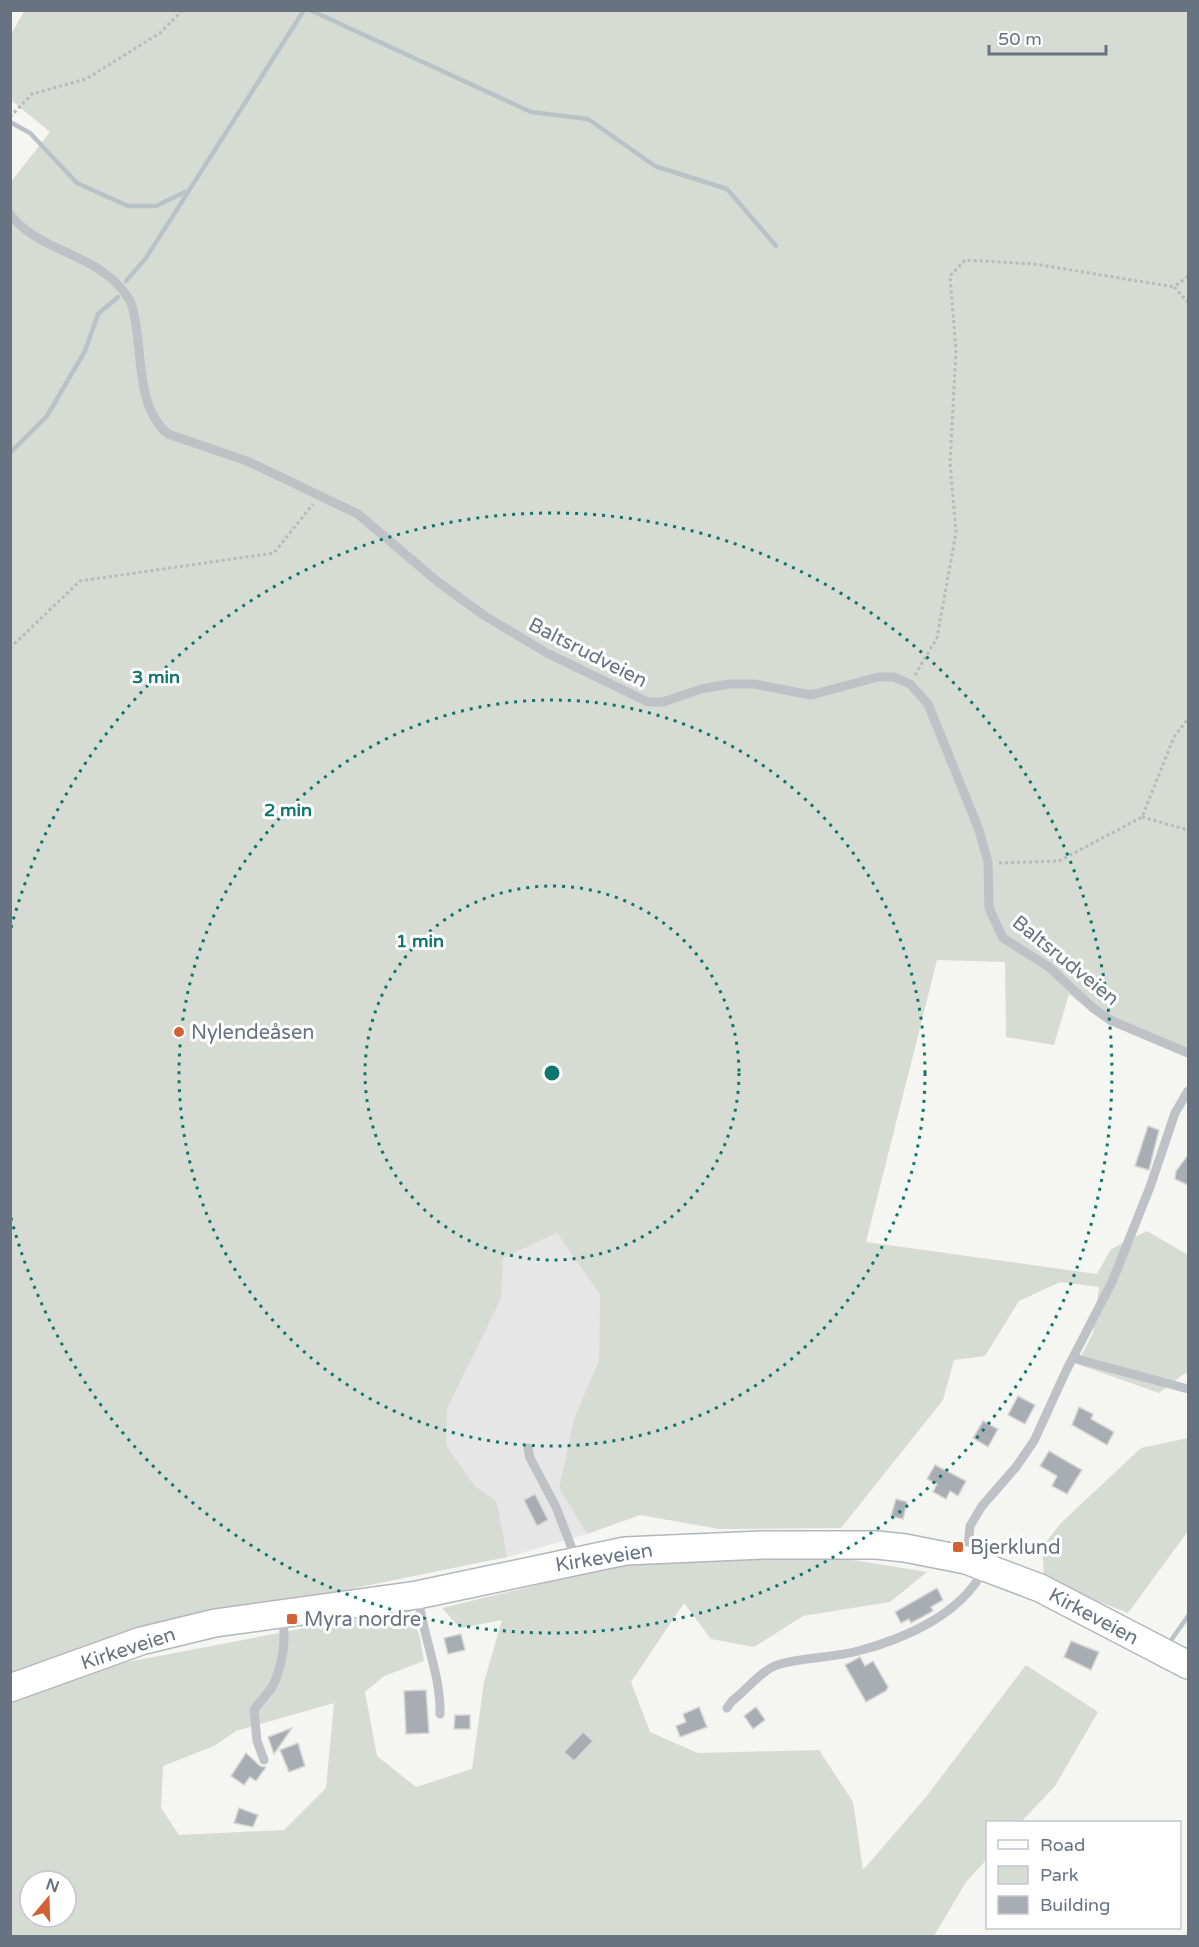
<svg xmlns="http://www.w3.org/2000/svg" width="1199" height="1947" font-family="'Varela Round',sans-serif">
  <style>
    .built { fill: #e5e6e5 }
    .green { fill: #d6dbd3; fill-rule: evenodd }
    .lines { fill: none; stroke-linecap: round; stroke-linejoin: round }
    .stream { stroke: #b9c2c7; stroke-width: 4.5 }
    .building { fill: #a7adb3; stroke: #d6d6d4; stroke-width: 1.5 }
    .secondary-casing { stroke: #b3b7bb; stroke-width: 30 }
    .path { stroke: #b8babd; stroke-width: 3; stroke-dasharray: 3 3; stroke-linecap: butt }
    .lane { stroke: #bec1c5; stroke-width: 9 }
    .secondary { stroke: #fff; stroke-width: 27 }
    .ring { fill: none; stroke: #0f766e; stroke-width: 3; stroke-dasharray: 3 6 }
    .poi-dot { fill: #d26234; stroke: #fff; stroke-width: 2 }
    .labels { text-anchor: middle; stroke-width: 6; stroke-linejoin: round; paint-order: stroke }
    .street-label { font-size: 20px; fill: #677380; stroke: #fff }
    .poi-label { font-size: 20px; fill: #677380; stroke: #fff; text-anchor: start }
    .centre { fill: #0f766e; stroke: #fff; stroke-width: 3 }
    .ring-label { font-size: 18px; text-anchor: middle; font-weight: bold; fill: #0f766e; stroke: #fff; stroke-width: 6; stroke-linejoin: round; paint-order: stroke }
  </style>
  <rect width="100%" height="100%" fill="#f5f5f2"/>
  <path class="built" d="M557,1233L600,1295L599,1360L574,1419L559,1488L587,1534L507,1557L497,1502L475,1486L446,1445L447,1409L501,1299L502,1258Z"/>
  <g class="green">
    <path d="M25,10L1188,11V1047C1142,1041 1105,1024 1069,994L1054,1045L1006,1037L1005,962L937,960L866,1242L1097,1274L1111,1249L1147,1231L1188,1255V1374L1185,1373L1159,1393L1077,1364L1093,1333L1099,1287L1060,1282L1019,1301L985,1356L954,1360L943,1400L841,1528L719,1529L640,1515L587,1534L559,1488L574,1419L599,1360L600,1295L557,1233L503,1258L501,1299L447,1409L446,1445L475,1486L497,1502L507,1557L321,1595L11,1675L10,183L50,132L11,100L10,36Z"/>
    <path d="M1188,1438V1531L1128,1613L1067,1589L1044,1575L1042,1547L1061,1523L1141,1448Z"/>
    <path d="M733,1557L853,1560L927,1572L890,1602L803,1616L754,1647L711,1639L684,1603L631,1682L650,1732L698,1753L819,1750L853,1802L863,1870L926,1797L1026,1665L1098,1712L1055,1786L1021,1822H988L987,1859L966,1882L934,1936H11L10,1702L117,1664L410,1608L420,1638L424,1661L384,1676L365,1692L377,1756L416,1787L472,1769L484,1682L502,1620L460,1628L442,1608L640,1560ZM334,1703L326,1788L284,1830L179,1835L161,1808L163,1766L214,1746L236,1731ZM30,1881H66V1917H30Z"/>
  </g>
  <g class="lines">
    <g class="stream">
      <path d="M310,10L531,112L588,119L655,166L727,189L776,246"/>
      <path d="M10,122L30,133L77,183L128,206H156L185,192"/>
      <path d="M126,281L146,258L304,10"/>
      <path d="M10,453L47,416L85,351L98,314L118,297"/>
      <path d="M1172,1639L1188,1616"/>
    </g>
  </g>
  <g class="building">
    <path d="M1148,1126L1159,1130L1149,1170L1135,1166Z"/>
    <path d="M1188,1155V1185L1175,1179L1176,1171Z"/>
    <path d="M1018,1396L1035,1405L1025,1424L1008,1415Z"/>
    <path d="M1079,1407L1093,1414L1091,1419L1114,1432L1107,1445L1072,1425Z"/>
    <path d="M983,1421L998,1429L988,1447L973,1438Z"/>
    <path d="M1049,1451L1082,1470L1067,1494L1052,1486L1057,1476L1040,1466Z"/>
    <path d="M935,1465L966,1481L958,1496L950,1491L946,1499L933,1492L937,1484L927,1479Z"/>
    <path d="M535,1494L548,1520L537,1526L524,1500Z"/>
    <path d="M896,1499L907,1502L903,1519L891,1516Z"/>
    <path d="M937,1588L943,1600L931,1607L933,1611L911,1623L909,1619L901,1623L895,1612Z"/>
    <path d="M461,1634L465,1650L448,1654L444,1638Z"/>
    <path d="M1071,1641L1099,1652L1091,1670L1064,1657Z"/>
    <path d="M860,1657L865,1666L873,1661L888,1687L886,1691L866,1702L845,1665Z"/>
    <path d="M426,1690L429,1733L406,1734L404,1691Z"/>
    <path d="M699,1707L707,1727L680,1737L676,1726L686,1722L683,1714Z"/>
    <path d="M756,1707L765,1720L753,1729L744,1716Z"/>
    <path d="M455,1715H470V1729H454Z"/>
    <path d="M292,1728L274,1754L268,1737Z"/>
    <path d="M583,1732L593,1741L574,1761L564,1752Z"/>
    <path d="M298,1743L305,1766L289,1772L280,1750Z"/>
    <path d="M246,1753L260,1766L266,1767L256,1781L250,1777L244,1785L231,1776Z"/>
    <path d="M239,1808L258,1815L253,1827L234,1823Z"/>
  </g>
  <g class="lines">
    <defs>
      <path id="secondary" d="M10,1688L141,1641L215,1623L417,1595L625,1551L762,1545H877L905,1548L966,1560L1040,1588L1188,1665"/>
    </defs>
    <use href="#secondary" class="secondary-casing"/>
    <g class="path">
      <path d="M10,117L32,94L86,79L160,33L183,10"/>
      <path d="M1188,276L1174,287L1188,302"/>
      <path d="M10,648L80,581L274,553L313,504"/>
      <path d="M915,675L937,638L956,532L950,463L956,350L950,276L965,260L1035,264L1174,287"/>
      <path d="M1142,817L1188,830"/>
      <path d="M999,863L1059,861L1142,817L1174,737L1188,719"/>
    </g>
    <g class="lane">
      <path d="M10,214C38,253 100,252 129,299C134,307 134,316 136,325C142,361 138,409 168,434L247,461L358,514L438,582L485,616L547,653L648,702H663L701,689L729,684H754L811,695L878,677H894L910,684L928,704L979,830L988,862L989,908L1003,938L1049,967L1093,1008L1110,1020L1188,1053"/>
      <path d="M1073,1358L1188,1389"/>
      <path d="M528,1448L530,1458L556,1507L576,1559"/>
      <path d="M967,1558L970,1526L982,1506L1016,1467L1034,1441L1066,1371L1112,1282L1150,1187L1175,1113L1188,1091"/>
      <path d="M418,1597C423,1636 441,1675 440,1714"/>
      <path d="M727,1708L732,1701C747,1690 762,1669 780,1664C805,1657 832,1658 858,1651C904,1639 960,1615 983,1571"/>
      <path d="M264,1760L257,1741L254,1710C259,1702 267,1695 272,1687C282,1668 288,1637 281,1616"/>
    </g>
    <use href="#secondary" class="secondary"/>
  </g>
  <g class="ring">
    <circle cx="552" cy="1073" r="187"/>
    <circle cx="552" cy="1073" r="373"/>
    <path d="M11 928A560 560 0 1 1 11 1218"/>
  </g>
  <g class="poi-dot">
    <circle cx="179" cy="1032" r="6"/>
    <rect x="952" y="1541" width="12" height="12" rx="3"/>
    <rect x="286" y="1613" width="12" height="12" rx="3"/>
  </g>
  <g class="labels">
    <g class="street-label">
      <text transform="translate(588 652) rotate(27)" y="7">Baltsrudveien</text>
      <text transform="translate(1066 960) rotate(39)" y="7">Baltsrudveien</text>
      <text transform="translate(604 1557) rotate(-9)" y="7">Kirkeveien</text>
      <text transform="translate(1094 1616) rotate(28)" y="7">Kirkeveien</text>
      <text transform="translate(128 1648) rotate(-18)" y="7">Kirkeveien</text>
    </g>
    <g class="poi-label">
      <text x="191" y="1039">Nylendeåsen</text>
      <text x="970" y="1554">Bjerklund</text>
      <text x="304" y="1626">Myra nordre</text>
    </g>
  </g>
  <circle cx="552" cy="1073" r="9" class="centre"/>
  <g class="ring-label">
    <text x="156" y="683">3 min</text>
    <text x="288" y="816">2 min</text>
    <text x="420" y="947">1 min</text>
  </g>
  <rect width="1199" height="1947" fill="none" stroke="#677380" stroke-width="24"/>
  <rect x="986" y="1821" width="195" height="108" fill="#ffffff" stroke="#c2c7cc" stroke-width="1.5"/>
  <rect x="998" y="1840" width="30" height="9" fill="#ffffff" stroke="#c2c7cc" stroke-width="1.5"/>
  <text x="1040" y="1851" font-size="18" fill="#677380">Road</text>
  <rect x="998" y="1866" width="30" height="18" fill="#d6dbd3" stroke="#c2c7cc" stroke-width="1.5"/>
  <text x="1040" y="1881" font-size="18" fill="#677380">Park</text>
  <rect x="998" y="1896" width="30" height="18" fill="#a7adb3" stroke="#c2c7cc" stroke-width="1.5"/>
  <text x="1040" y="1911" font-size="18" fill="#677380">Building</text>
  <g transform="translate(48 1899) rotate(19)"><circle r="28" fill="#ffffff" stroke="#c2c7cc" stroke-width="1.5"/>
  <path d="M0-4.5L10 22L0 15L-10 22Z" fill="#d26234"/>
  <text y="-9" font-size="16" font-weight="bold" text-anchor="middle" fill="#677380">N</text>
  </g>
  <path d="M989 45v9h117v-9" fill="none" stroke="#677380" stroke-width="3"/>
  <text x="998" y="45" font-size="18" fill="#677380" stroke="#ffffff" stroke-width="4.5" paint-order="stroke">50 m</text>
</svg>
